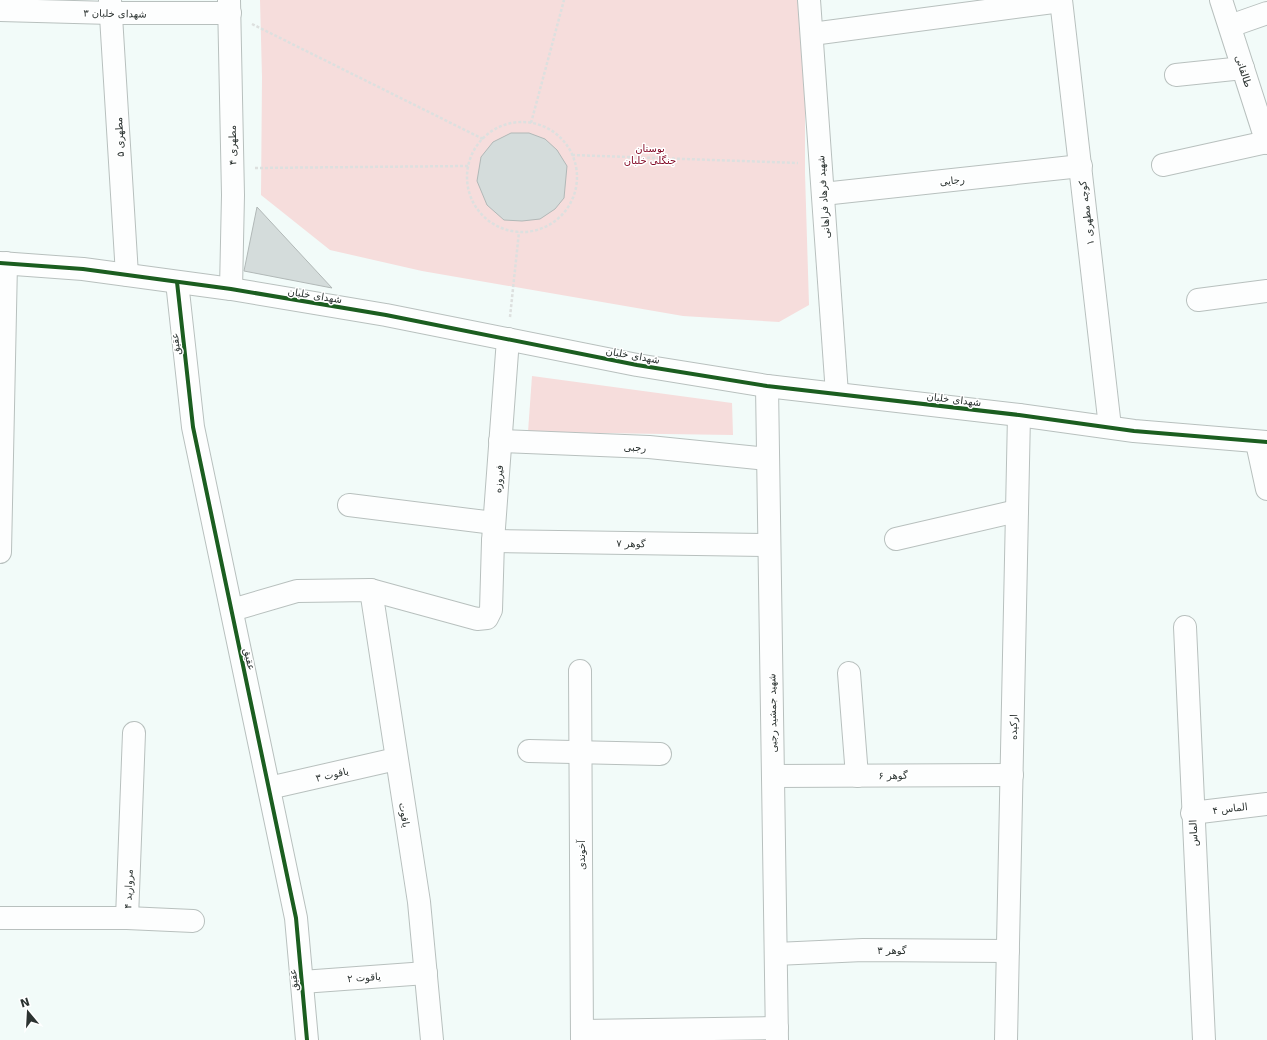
<svg xmlns="http://www.w3.org/2000/svg" width="1267" height="1040" font-family="'DejaVu Sans',Vazirmatn,sans-serif">
  <style>
    .green { fill: #f6dddc }
    .building { fill: #d4dcdb; stroke: #b1b8b7 }
    .lines { fill: none; stroke-linecap: round; stroke-linejoin: round }
    .minor-casing { stroke: #b8c0be; stroke-width: 24 }
    .tertiary-casing { stroke: #b8c0be; stroke-width: 24 }
    .path { stroke: #dde0df; stroke-width: 2.5; stroke-dasharray: 3 2; stroke-linecap: butt }
    .minor { stroke: #fdfefe; stroke-width: 22 }
    .tertiary { stroke: #fdfefe; stroke-width: 22 }
    .cycleway-casing { stroke: #fff; stroke-width: 6 }
    .cycleway { stroke: #1b5e20; stroke-width: 4 }
    .labels { text-anchor: middle; stroke-width: 3; stroke-linejoin: round; paint-order: stroke }
    .street-label { font-size: 10px; fill: #2b3331; stroke: #fff }
    .park-label { font-size: 10px; fill: #840c28; stroke: #fff }
  </style>
  <rect width="100%" height="100%" fill="#f2fbf9"/>
  <g class="green">
    <path d="M260,0H802L805,51V173L809,305L779,322L683,316L422,271L330,250L261,195L262,77Z"/>
    <path d="M532,376L732,403L733,435L528,432Z"/>
  </g>
  <g class="building">
    <path d="M511,133H529L545,139L557,150L567,166L564,198L555,209L540,219L522,221L504,220L487,205L477,181L481,157L493,142Z"/>
    <path d="M257,207L332,288L244,271Z"/>
  </g>
  <g class="lines">
    <defs>
      <g id="minor">
        <path d="M110,0L127,275"/>
        <path d="M229,0L233,195L231,289"/>
        <path d="M809,0L837,394"/>
        <path d="M1061,0L1110,427"/>
        <path d="M1221,0L1267,143"/>
        <path d="M0,10L111,13H230"/>
        <path d="M1230,26L1267,13"/>
        <path d="M812,34L1061,1"/>
        <path d="M1176,75L1243,68"/>
        <path d="M1163,165L1267,142"/>
        <path d="M823,194L1081,166"/>
        <path d="M177,282L193,427L296,918L307,1040"/>
        <path d="M1198,300L1267,291"/>
        <path d="M767,386L777,1040"/>
        <path d="M500,441L649,447L768,459"/>
        <path d="M1257,443L1267,489"/>
        <path d="M349,505L494,523"/>
        <path d="M896,539L1017,511"/>
        <path d="M493,541L769,545"/>
        <path d="M0,552L6,263"/>
        <path d="M371,590L419,902L432,1040"/>
        <path d="M232,610L297,591L371,590L477,619L487,618L491,610L493,541L508,339"/>
        <path d="M1185,627L1204,1040"/>
        <path d="M580,671L582,1040"/>
        <path d="M849,673L857,776"/>
        <path d="M529,751L660,754"/>
        <path d="M773,776L1012,775"/>
        <path d="M269,788L396,759"/>
        <path d="M1192,813L1267,804"/>
        <path d="M0,918H127L134,733"/>
        <path d="M127,918L193,921"/>
        <path d="M776,954L863,950L1008,951"/>
        <path d="M302,982L426,973"/>
        <path d="M582,1031L777,1028"/>
        <path d="M1006,1040L1019,415"/>
      </g>
      <path id="tertiary" d="M0,263L83,269L231,289L386,315L637,365L767,386L1019,415L1134,431L1267,442"/>
    </defs>
    <use href="#minor" class="minor-casing"/>
    <use href="#tertiary" class="tertiary-casing"/>
    <g class="path">
      <path d="M252,24L483,139"/>
      <circle cx="522" cy="177" r="55"/>
      <path d="M531,123L564,0"/>
      <path d="M572,155L798,163"/>
      <path d="M255,168L468,166"/>
      <path d="M510,317L519,232"/>
    </g>
    <use href="#minor" class="minor"/>
    <use href="#tertiary" class="tertiary"/>
    <defs>
      <g id="cycleway">
        <path d="M0,263L83,269L231,289L386,315L637,365L767,386L1019,415L1134,431L1267,442"/>
        <path d="M177,282L193,427L296,918L307,1040"/>
      </g>
    </defs>
    <use href="#cycleway" class="cycleway-casing"/>
    <use href="#cycleway" class="cycleway"/>
  </g>
  <g class="labels">
    <g class="street-label">
      <text transform="translate(115 13) rotate(1)" y="4">شهدای خلبان ۳</text>
      <text transform="translate(1244 71) rotate(72)" y="4">طالقانی</text>
      <text transform="translate(119 137) rotate(-93)" y="4">مطهری ۵</text>
      <text transform="translate(232 145) rotate(-91)" y="4">مطهری ۴</text>
      <text transform="translate(952 180) rotate(-6)" y="4">رجایی</text>
      <text transform="translate(823 197) rotate(-94)" y="4">شهید فرهاد فراهانی</text>
      <text transform="translate(1086 213) rotate(-97)" y="4">کوچه مطهری ۱</text>
      <text transform="translate(315 295) rotate(9)" y="4">شهدای خلبان</text>
      <text transform="translate(175 344) rotate(-96)" y="4">عقیق</text>
      <text transform="translate(633 355) rotate(10)" y="4">شهدای خلبان</text>
      <text transform="translate(954 399) rotate(7)" y="4">شهدای خلبان</text>
      <text transform="translate(635 447) rotate(3)" y="4">رجبی</text>
      <text transform="translate(498 479) rotate(-86)" y="4">فیروزه</text>
      <text transform="translate(631 543) rotate(1)" y="4">گوهر ۷</text>
      <text transform="translate(250 659) rotate(78)" y="4">عقیق</text>
      <text transform="translate(772 713) rotate(-91)" y="4">شهید جمشید رجبی</text>
      <text transform="translate(1013 727) rotate(-89)" y="4">ارکیده</text>
      <text transform="translate(332 774) rotate(-13)" y="4">یاقوت ۳</text>
      <text transform="translate(893 775) rotate(-1)" y="4">گوهر ۶</text>
      <text transform="translate(1230 808) rotate(-7)" y="4">الماس ۴</text>
      <text transform="translate(405 815) rotate(81)" y="4">یاقوت</text>
      <text transform="translate(1193 833) rotate(-93)" y="4">الماس</text>
      <text transform="translate(581 855) rotate(-90)" y="4">آخوندی</text>
      <text transform="translate(128 889) rotate(-88)" y="4">مروارید ۴</text>
      <text x="892" y="954">گوهر ۳</text>
      <text transform="translate(364 977) rotate(-4)" y="4">یاقوت ۲</text>
      <text transform="translate(293 980) rotate(-95)" y="4">عقیق</text>
    </g>
    <g class="park-label">
      <text x="650" y="152">بوستان<tspan x="650" dy="12">جنگلی خلبان</tspan></text>
    </g>
  </g>
  <g transform="translate(28 1012) rotate(342)" stroke="#ffffff" stroke-width="3" paint-order="stroke">
  <path d="M0-3L7 15L0 10L-7 15Z" fill="#2b3331"/>
  <text y="-6" font-size="11" font-weight="bold" text-anchor="middle" fill="#2b3331">N</text>
  </g>
</svg>
